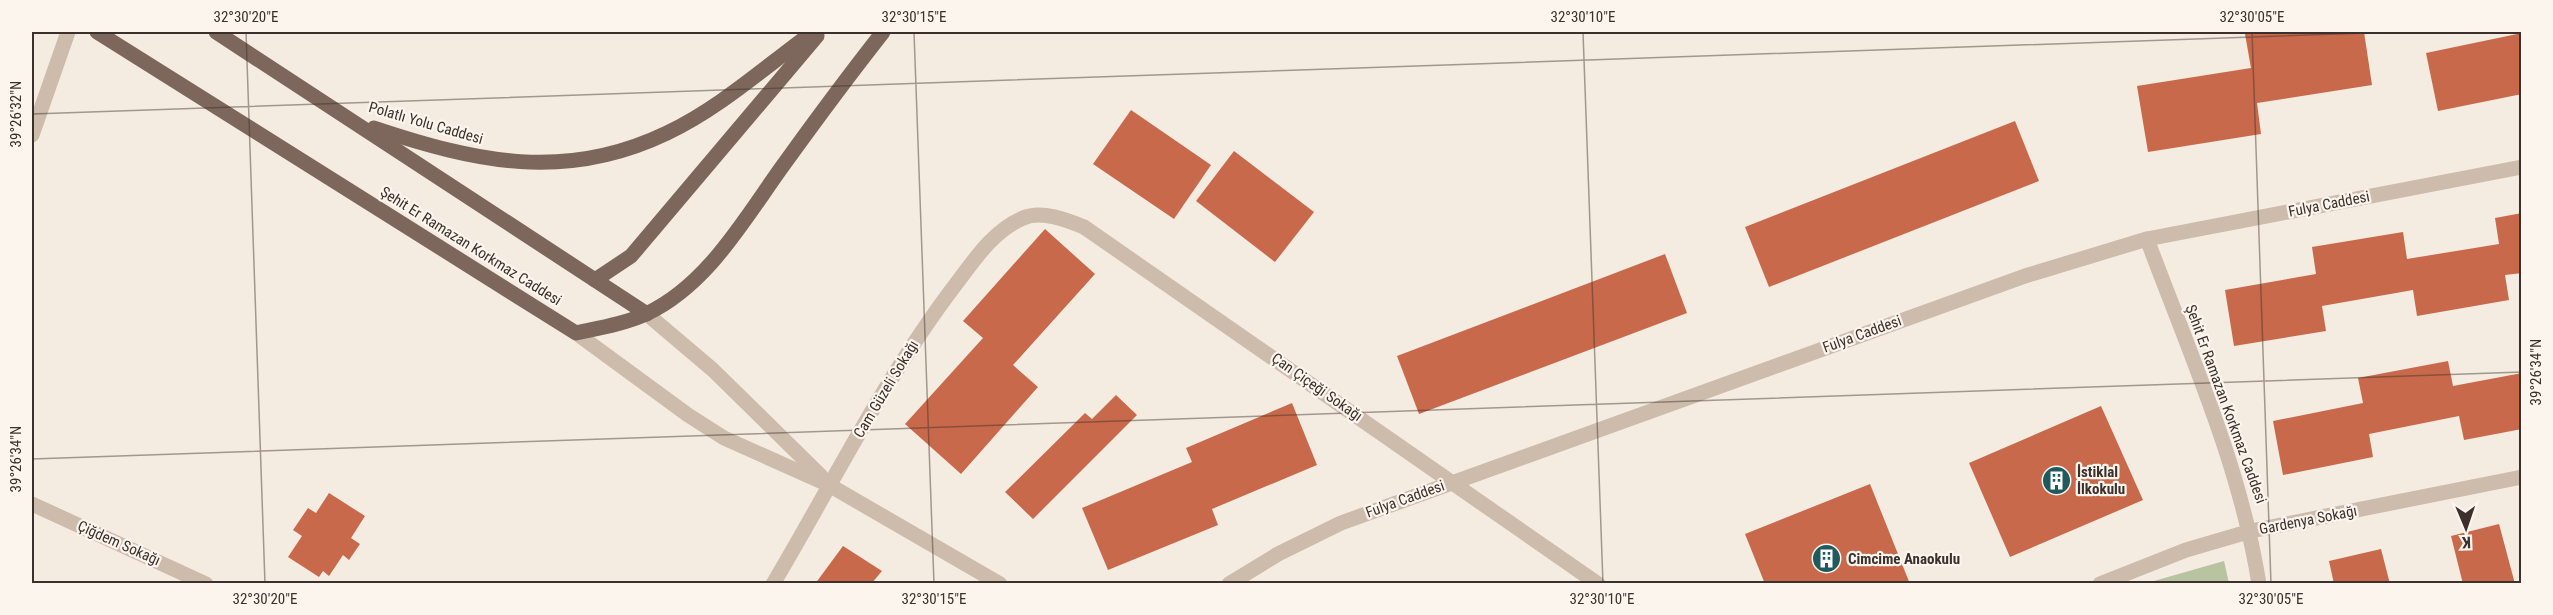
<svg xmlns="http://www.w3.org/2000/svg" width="2553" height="615" font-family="'Roboto Condensed',sans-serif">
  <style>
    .green { fill: #b8c4a0 }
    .building { fill: #c8694b }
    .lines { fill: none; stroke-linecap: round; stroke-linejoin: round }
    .minor { stroke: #cdbbac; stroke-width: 15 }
    .major { stroke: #7d675c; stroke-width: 15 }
    .ticks { fill: none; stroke: #3b302b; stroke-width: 1.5; stroke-opacity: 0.45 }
    .labels { text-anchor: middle; stroke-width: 4.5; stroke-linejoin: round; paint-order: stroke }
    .street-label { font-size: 15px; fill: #3b302b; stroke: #fbf5ee }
    .poi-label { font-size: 15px; font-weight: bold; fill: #3b302b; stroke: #fbf5ee; text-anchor: start }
    .neatline { fill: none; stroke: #3b302b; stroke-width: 2 }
    .ticks-label { font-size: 15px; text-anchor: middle; fill: #3b302b }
  </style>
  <rect width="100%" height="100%" fill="#f4ebe1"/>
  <path class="green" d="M2224,561L2229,583H2148L2154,581Z"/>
  <g class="building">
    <path d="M2262,32H2364L2372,85L2257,103L2261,134L2148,152L2137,86L2251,68L2245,34Z"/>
    <path d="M2522,33V94L2438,111L2426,53Z"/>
    <path d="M1131,110L1211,165L1174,219L1093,164Z"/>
    <path d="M2015,121L2039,181L1769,287L1745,227Z"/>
    <path d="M1234,151L1314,212L1275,262L1196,201Z"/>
    <path d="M2522,213V273L2505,275L2509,300L2417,316L2413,290L2322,306L2326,331L2234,346L2225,290L2316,274L2312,247L2403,232L2407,259L2499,244L2495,218Z"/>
    <path d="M1045,229L1095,274L1013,365L1038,387L961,474L905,424L983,338L963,321Z"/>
    <path d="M1665,254L1687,313L1419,414L1397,356Z"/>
    <path d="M2448,361L2453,386L2522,373V429L2464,440L2459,416L2369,434L2373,457L2283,475L2273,421L2363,403L2358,378Z"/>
    <path d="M1116,395L1137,415L1033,519L1005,492L1085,413L1092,419Z"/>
    <path d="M1292,403L1317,465L1212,509L1218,525L1108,570L1082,508L1192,462L1186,448Z"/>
    <path d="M2101,406L2143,500L2010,557L1969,463Z"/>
    <path d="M1870,484L1910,584H1765L1745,534Z"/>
    <path d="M329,493L365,516L351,538L360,544L349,560L343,555L329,576L323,571L319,577L288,557L302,536L293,530L308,508L316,513Z"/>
    <path d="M2499,524L2515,584H2463L2451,536Z"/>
    <path d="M843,546L882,571L871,584H815Z"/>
    <path d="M2381,549L2390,584H2334L2329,561Z"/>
  </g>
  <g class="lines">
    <g class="minor">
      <path d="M32,135L68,32"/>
      <path d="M2147,239C2189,352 2240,464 2259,584"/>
      <path d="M647,314L713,370L821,476"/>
      <path d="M576,333L688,415L724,438L829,485L1000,584"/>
      <path d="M32,504L206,584"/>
      <path d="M773,584C833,483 885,377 956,284C975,259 993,231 1023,218C1042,210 1067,220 1084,227L1598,584"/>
      <path d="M1229,584L1278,554L1341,523L2025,276L2147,239L2522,167"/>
      <path d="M2100,584L2186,550L2251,531L2522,477"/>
    </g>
    <g class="major">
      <path d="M97,32L576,333C599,328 624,324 646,314C710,284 747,214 787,160C818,117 850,74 883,32"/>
      <path d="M216,32L647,314"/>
      <path d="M374,128C476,162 565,182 667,133C720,108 766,66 813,32"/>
      <path d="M595,280L631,256L817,36"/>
    </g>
  </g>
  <path class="ticks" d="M246,32L265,584M914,32L934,584M1583,32L1603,584M2252,32L2271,584M32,114L2396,32M32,459L2522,372"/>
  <defs>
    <symbol id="building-disc" viewBox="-11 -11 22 22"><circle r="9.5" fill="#1f5a5e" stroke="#fbf5ee"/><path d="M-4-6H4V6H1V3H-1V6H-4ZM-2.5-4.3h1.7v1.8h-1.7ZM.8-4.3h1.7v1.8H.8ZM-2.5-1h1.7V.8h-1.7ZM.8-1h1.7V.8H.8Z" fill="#fff"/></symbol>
  </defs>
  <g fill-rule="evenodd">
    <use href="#building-disc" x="2040" y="464" width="33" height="33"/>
    <use href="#building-disc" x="1810" y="542" width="33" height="33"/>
  </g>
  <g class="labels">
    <g class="street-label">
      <text transform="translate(426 123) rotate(16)" y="5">Polatlı Yolu Caddesi</text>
      <text transform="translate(2329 204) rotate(-11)" y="5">Fulya Caddesi</text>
      <text transform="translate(471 246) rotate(32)" y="5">Şehit Er Ramazan Korkmaz Caddesi</text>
      <text transform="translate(1862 334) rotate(-20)" y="5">Fulya Caddesi</text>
      <text transform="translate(1317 387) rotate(35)" y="5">Çan Çiçeği Sokağı</text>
      <text transform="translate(886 389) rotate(-59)" y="5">Cam Güzeli Sokağı</text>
      <text transform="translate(2226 404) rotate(70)" y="5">Şehit Er Ramazan Korkmaz Caddesi</text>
      <text transform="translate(1405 499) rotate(-20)" y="5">Fulya Caddesi</text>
      <text transform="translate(2308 520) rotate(-11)" y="5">Gardenya Sokağı</text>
      <text transform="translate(119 543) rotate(24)" y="5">Çiğdem Sokağı</text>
    </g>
    <g class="poi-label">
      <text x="2077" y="477">İstiklal<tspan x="2077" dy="17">İlkokulu</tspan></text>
      <text x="1848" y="564">Cimcime Anaokulu</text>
    </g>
  </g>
  <rect width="2553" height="615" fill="none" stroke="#fbf5ee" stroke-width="66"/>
  <g transform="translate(2466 528) rotate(178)" stroke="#fbf5ee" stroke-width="4.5" paint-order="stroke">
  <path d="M0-4.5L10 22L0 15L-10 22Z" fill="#3b302b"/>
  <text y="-9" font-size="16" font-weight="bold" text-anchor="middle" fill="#3b302b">K</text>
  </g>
  <rect x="33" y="33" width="2487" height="549" class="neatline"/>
  <g class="ticks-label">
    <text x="246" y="22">32°30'20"E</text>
    <text x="914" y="22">32°30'15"E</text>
    <text x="1583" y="22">32°30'10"E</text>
    <text x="2252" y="22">32°30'05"E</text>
    <text transform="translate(16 114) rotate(-90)" y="5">39°26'32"N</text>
    <text transform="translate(2536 372) rotate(-90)" y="5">39°26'34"N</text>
    <text transform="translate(16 459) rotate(-90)" y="5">39°26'34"N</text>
    <text x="265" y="604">32°30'20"E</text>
    <text x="934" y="604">32°30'15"E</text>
    <text x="1602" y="604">32°30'10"E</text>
    <text x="2271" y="604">32°30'05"E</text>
  </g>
</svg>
